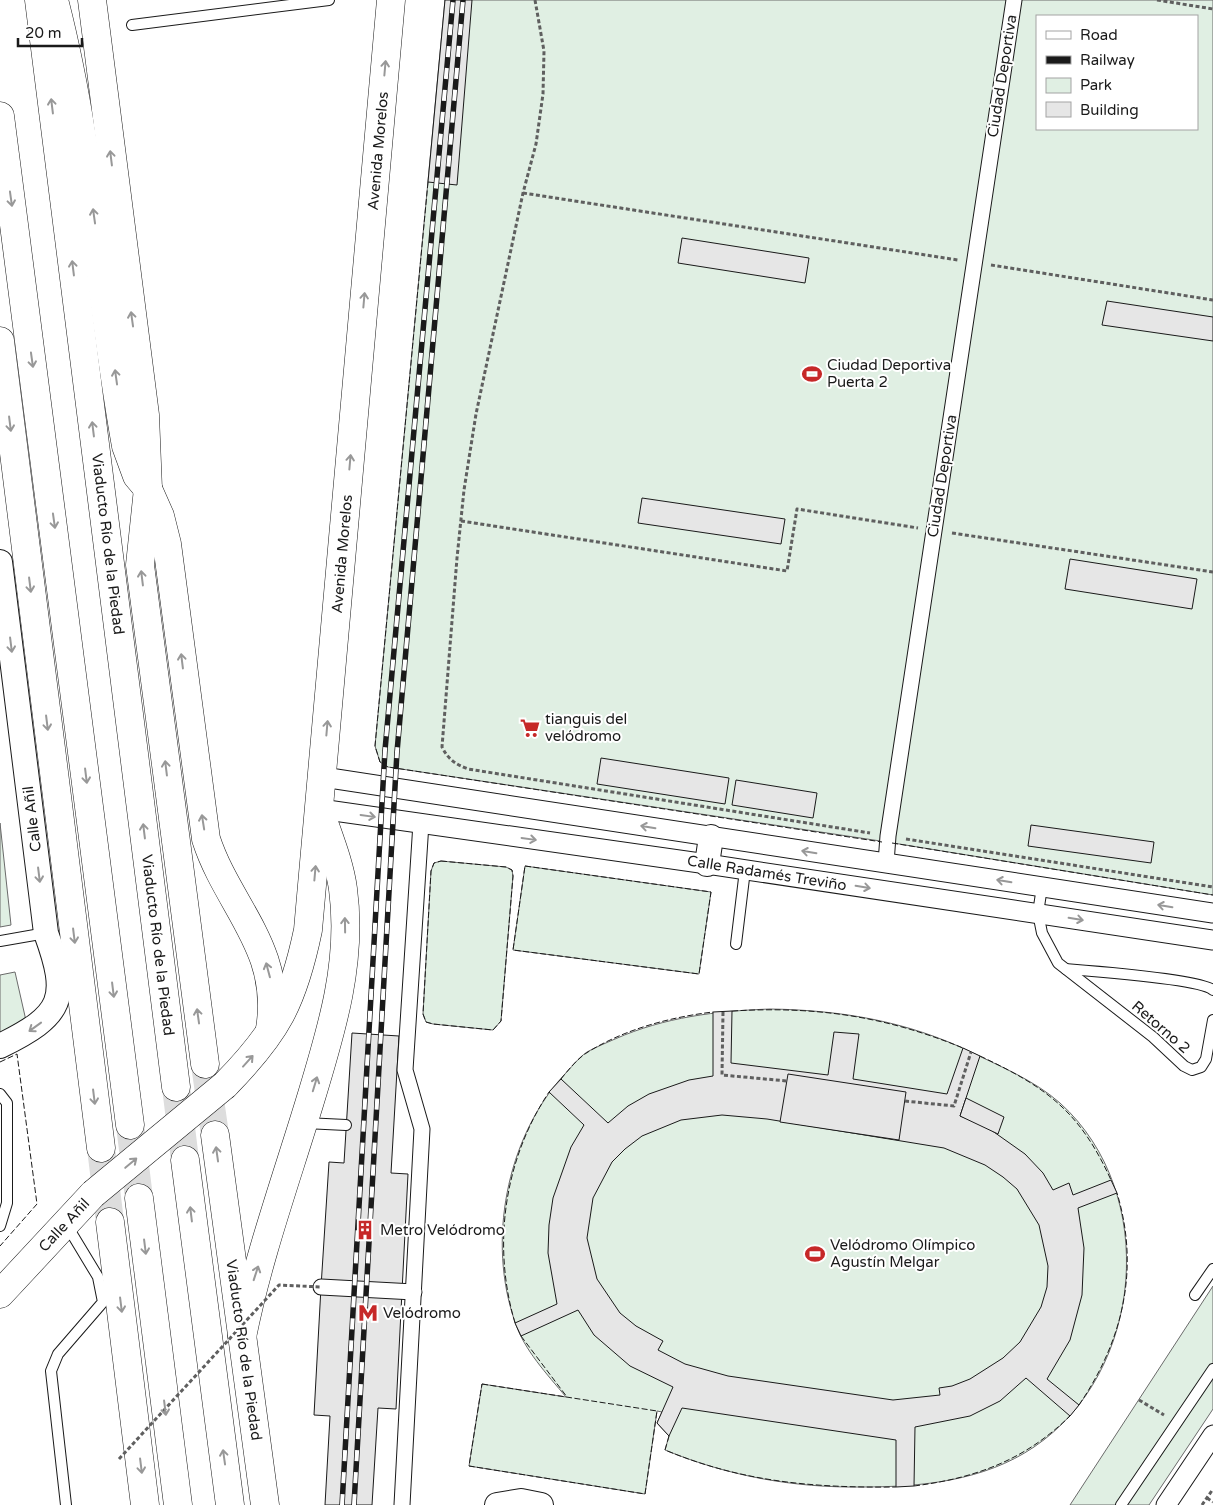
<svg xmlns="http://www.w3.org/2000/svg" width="1213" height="1505" font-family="'Varela Round',sans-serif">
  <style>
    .green { fill: #e0efe3; stroke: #6a6a6a; fill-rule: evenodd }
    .building { fill: #e6e6e6; stroke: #1a1a1a; fill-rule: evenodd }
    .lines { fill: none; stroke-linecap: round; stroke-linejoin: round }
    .secondary-tunnel { stroke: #ddd; stroke-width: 28; stroke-dasharray: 28 14; stroke-linecap: butt }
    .motorway-tunnel { stroke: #ddd; stroke-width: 28; stroke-dasharray: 28 14; stroke-linecap: butt }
    .service-casing { stroke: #1a1a1a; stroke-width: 12 }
    .pedestrian-casing { stroke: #1a1a1a; stroke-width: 17 }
    .minor-casing { stroke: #1a1a1a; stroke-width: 21 }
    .tertiary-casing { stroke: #1a1a1a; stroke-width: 26 }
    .secondary-casing { stroke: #1a1a1a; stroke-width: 29 }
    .primary-casing { stroke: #1a1a1a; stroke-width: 29 }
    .motorway-casing { stroke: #1a1a1a; stroke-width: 29 }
    .path { stroke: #5f5f5f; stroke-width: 3; stroke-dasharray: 4 2.5; stroke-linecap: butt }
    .service { stroke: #fff; stroke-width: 10 }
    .pedestrian { stroke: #fff; stroke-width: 15 }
    .minor { stroke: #fff; stroke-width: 19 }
    .tertiary { stroke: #fff; stroke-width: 24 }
    .secondary { stroke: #fff; stroke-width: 28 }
    .primary { stroke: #fff; stroke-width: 28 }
    .motorway { stroke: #fff; stroke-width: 28 }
    .rail-casing { stroke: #1a1a1a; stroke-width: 5.5 }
    .rail { stroke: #fff; stroke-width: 4; stroke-dasharray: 11; stroke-linecap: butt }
    .primary-bridge-casing { stroke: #1a1a1a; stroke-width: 29; stroke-linecap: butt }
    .path-bridge { stroke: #5f5f5f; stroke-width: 3; stroke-dasharray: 4 2.5; stroke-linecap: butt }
    .primary-bridge { stroke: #fff; stroke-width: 28 }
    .fence { stroke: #1a1a1a; stroke-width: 1; stroke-dasharray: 6 2.5; stroke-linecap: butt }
    .oneway { stroke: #989898 }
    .labels { text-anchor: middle; stroke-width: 4; stroke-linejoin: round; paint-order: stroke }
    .street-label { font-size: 15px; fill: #1a1a1a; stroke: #fff }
    .poi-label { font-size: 15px; fill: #1a1a1a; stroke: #fff; text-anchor: start }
  </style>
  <rect width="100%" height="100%" fill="#fff"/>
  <g class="green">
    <path d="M445,0H1213V895L887,842L388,767L380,762L375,746ZM1037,16H1197V129H1037Z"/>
    <path d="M0,823L11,925L0,927Z"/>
    <path d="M441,861L506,867L512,870L513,876L501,1021L493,1030L433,1024L426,1022L423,1014L431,871L434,863Z"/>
    <path d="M525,866L711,892L699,974L513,950Z"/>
    <path d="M15,972L27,1025L0,1038V975Z"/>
    <path d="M770,1009C840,1010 907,1021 971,1052C1001,1067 1034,1080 1060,1103C1160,1193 1144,1373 1034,1447C984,1481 921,1487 862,1487C794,1488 728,1476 665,1450L669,1436L657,1423L662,1412L657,1411L645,1494L469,1466L482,1384L566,1397C547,1374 524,1350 515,1322C487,1242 506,1139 563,1076C571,1068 578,1058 587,1052C596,1047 606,1043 615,1039C665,1017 716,1011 770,1009Z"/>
    <path d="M1213,1286V1409L1149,1505H1070Z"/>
  </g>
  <g class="building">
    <path d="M445,0H472L457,185L428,182Z"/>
    <path d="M682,238L809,258L805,283L678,263Z"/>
    <path d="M1107,301L1213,317V341L1102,325Z"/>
    <path d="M642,498L785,519L781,544L638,523Z"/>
    <path d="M1070,559L1197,579L1192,609L1065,589Z"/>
    <path d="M601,758L729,778L725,804L597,784Z"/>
    <path d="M736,780L817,793L813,818L732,805Z"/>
    <path d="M1031,825L1154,842L1151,863L1028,846Z"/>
    <path d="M732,1011L731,1063L828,1075L834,1032L859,1034L853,1079L947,1094L963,1048L980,1056L960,1116L984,1125L1025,1154L1043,1173L1053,1190L1069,1183L1073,1195L1111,1180L1117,1193L1078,1208L1084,1248L1082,1295L1070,1340L1047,1379L1079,1405L1070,1416L1026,1378L1000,1401L970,1416L915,1427L914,1486L896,1487V1440L682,1408L669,1436L657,1423L673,1387L630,1366L594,1335L578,1310L521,1336L515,1323L557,1304L548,1253L549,1225L553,1198L571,1147L584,1125L549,1092L561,1079L608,1123L628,1106L649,1094L689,1080L713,1076V1012ZM722,1115L767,1119L944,1148L985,1165L1003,1177L1017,1189L1039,1225L1048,1266L1047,1287L1041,1307L1020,1342L1003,1358L970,1379L952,1386L939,1388L940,1395L893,1400L728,1376L685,1364L658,1350L663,1341L636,1326L620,1313L597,1279L587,1238L593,1198L612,1162L625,1149L642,1136L681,1120Z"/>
    <path d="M352,1033L399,1036L391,1173L408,1174L396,1409L378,1408L372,1505H325L330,1416L314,1415L321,1287L329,1162L344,1163Z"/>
    <path d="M788,1074L906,1092L899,1140L780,1122Z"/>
    <path d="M966,1098L1004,1117L998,1134L960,1116Z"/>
  </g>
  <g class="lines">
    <g class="secondary-tunnel">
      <path d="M205,1064L215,1135"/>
      <path d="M101,1148L110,1222"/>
    </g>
    <g class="motorway-tunnel">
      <path d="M176,1087L185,1160"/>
      <path d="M130,1125L139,1198"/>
    </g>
    <defs>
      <g id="service">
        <path d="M132,25L329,0"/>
        <path d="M1042,887L1038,913L1042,933L1058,963L1153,1037L1184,1066L1192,1070L1201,1067L1206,1059L1213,1020"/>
        <path d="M0,941L46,933"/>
        <path d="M736,944L745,870"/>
        <path d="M1066,969C1091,971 1200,979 1213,990"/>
        <path d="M0,1094L7,1103V1203L0,1226"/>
        <path d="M305,1123L346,1125"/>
        <path d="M1195,1295L1213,1269"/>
        <path d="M66,1505L51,1371L58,1354L103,1302L98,1277L66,1224"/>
        <path d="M1121,1505L1213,1369"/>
      </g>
      <g id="pedestrian">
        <path d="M886,863L888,836L1014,0"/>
        <path d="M321,1287L414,1292"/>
        <path d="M402,1505L422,1129L405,1070L421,823"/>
      </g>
      <g id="minor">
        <path d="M323,777L1213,913"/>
        <path d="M320,809L707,864L1213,940"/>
        <path d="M1166,1505L1213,1435"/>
      </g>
      <g id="tertiary">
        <path d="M0,562L46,933C70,999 63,1015 0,1046"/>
        <path d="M707,864L711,837"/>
        <path d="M497,1505L521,1501L541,1505"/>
      </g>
      <g id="secondary">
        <path d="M92,0L145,415L148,489L140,565L205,1064"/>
        <path d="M0,341L101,1148"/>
        <path d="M215,1135L265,1505"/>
        <path d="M110,1222L145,1505"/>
      </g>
      <g id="primary">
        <path d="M148,489L160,516L167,544L206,839C228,907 283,948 270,1029"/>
        <path d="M225,1085C277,1032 293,1002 308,930L391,0"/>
        <path d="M0,1294L93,1194"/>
        <path d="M242,1337C258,1257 286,1180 310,1101C331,1032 353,962 343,889C340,866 331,843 323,820"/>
      </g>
      <g id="motorway">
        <path d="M39,0L176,1087"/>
        <path d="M54,0C92,146 99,298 126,446L137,476L148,489"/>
        <path d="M0,116L130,1125"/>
        <path d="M185,1160L230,1505"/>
        <path d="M139,1198L178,1505"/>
      </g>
    </defs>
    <use href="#service" class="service-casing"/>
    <use href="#pedestrian" class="pedestrian-casing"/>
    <use href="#minor" class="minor-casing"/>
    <use href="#tertiary" class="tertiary-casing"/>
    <use href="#secondary" class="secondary-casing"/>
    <use href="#primary" class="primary-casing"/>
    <use href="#motorway" class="motorway-casing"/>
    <g class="path">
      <path d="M535,0L544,51L543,94L536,144L523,193L476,414L464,490L457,558L442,747C448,759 455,764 468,769L870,833"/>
      <path d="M1157,0L1213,9"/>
      <path d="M523,193L958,260"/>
      <path d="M991,265L1213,300"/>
      <path d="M461,521L787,571L797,509L918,528"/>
      <path d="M952,533L1213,572"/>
      <path d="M906,839L1213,887"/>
      <path d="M723,1012L722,1075L787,1081"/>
      <path d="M905,1101L954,1106L971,1052"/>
      <path d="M1139,1400L1164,1415"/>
      <path d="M1207,1498L1213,1502"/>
      <path d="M1202,1505L1213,1489"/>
    </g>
    <use href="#service" class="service"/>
    <use href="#pedestrian" class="pedestrian"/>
    <use href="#minor" class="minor"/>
    <use href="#tertiary" class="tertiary"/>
    <use href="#secondary" class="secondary"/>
    <use href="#primary" class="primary"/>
    <use href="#motorway" class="motorway"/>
    <defs>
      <g id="rail">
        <path d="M342,1505L385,750L453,0"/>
        <path d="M354,1505L397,752L463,0"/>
      </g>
    </defs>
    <use href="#rail" class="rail-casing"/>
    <use href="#rail" class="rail"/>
    <defs>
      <path id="primary-bridge" d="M93,1194L225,1085"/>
    </defs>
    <use href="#primary-bridge" class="primary-bridge-casing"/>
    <path class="path-bridge" d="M119,1459L279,1285L321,1287"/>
    <use href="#primary-bridge" class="primary-bridge"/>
    <g class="fence">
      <path d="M428,182L375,746L380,762L388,767L882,842"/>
      <path d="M892,843L1213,895"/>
      <path d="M441,861L506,867L512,870L513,876L501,1021L493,1030L433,1024L426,1022L423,1014L431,871L434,863Z"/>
      <path d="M525,866L711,892L699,974L513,950Z"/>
      <path d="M732,1011C815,1006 885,1016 963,1048"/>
      <path d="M980,1056C1048,1088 1080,1112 1111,1180"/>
      <path d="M0,1062L17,1054L37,1204L0,1246"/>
      <path d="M561,1079C569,1069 578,1058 588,1052C625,1029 671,1017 713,1012"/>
      <path d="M515,1323C492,1245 504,1160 549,1092"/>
      <path d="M521,1336L567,1397"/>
      <path d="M482,1384L657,1411L645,1494L469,1466Z"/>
      <path d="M1079,1405C1123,1340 1140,1269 1117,1193"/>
      <path d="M669,1436L665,1450C742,1482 814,1488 896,1487"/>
      <path d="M914,1486C976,1478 1025,1460 1070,1416"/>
    </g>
  </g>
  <defs><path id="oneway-shaft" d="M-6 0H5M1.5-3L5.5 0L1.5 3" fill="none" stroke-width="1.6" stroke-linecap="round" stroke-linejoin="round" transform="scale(1.25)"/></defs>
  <g class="oneway">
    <use href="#oneway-shaft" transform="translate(385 68) rotate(-85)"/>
    <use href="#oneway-shaft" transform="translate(52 106) rotate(-97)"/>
    <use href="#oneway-shaft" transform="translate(111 158) rotate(-97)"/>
    <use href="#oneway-shaft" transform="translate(11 199) rotate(82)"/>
    <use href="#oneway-shaft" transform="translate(94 216) rotate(-98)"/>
    <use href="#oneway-shaft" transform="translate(73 268) rotate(-97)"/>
    <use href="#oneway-shaft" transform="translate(364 300) rotate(-85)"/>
    <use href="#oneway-shaft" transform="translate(132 319) rotate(-98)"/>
    <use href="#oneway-shaft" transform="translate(32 360) rotate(82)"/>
    <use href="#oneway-shaft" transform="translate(116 377) rotate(-98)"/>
    <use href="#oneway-shaft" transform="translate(10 424) rotate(83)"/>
    <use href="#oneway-shaft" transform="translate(93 429) rotate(-97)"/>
    <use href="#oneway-shaft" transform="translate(350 462) rotate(-85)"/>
    <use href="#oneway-shaft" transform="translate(54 521) rotate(82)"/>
    <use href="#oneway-shaft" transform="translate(142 578) rotate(-97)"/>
    <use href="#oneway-shaft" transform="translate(30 585) rotate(83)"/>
    <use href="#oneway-shaft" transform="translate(11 645) rotate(83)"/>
    <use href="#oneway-shaft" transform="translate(182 661) rotate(-97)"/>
    <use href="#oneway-shaft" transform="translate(47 723) rotate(83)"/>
    <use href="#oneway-shaft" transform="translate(327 728) rotate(-85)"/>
    <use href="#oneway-shaft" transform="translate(166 768) rotate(-97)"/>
    <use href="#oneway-shaft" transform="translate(86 776) rotate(83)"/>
    <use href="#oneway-shaft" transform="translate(368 816) rotate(8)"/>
    <use href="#oneway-shaft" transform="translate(203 822) rotate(-99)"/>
    <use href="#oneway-shaft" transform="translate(648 827) rotate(-171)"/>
    <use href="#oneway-shaft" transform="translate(144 831) rotate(-97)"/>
    <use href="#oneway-shaft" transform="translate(529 839) rotate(8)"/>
    <use href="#oneway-shaft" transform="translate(809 852) rotate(-171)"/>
    <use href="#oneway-shaft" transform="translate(315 873) rotate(-85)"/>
    <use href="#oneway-shaft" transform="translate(39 875) rotate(83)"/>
    <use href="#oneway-shaft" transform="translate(1004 881) rotate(-171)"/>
    <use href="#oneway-shaft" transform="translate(863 887) rotate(9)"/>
    <use href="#oneway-shaft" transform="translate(1165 906) rotate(-171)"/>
    <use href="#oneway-shaft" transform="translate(1076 919) rotate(9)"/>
    <use href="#oneway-shaft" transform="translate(345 925) rotate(-91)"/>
    <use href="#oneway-shaft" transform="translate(74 936) rotate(83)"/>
    <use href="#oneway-shaft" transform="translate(268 970) rotate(-105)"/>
    <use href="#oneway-shaft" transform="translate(113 990) rotate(83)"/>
    <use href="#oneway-shaft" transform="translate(198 1016) rotate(-98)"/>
    <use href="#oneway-shaft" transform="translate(35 1027) rotate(144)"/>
    <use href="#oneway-shaft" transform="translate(248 1061) rotate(-48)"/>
    <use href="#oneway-shaft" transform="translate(315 1084) rotate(-73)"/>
    <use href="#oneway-shaft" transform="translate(94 1097) rotate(83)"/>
    <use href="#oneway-shaft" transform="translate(217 1154) rotate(-98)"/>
    <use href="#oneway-shaft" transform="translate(131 1163) rotate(-40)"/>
    <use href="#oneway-shaft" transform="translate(191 1214) rotate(-97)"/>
    <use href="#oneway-shaft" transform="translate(145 1247) rotate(83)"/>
    <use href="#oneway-shaft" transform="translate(256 1273) rotate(-72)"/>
    <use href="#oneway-shaft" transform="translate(121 1305) rotate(83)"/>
    <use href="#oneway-shaft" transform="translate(165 1408) rotate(83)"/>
    <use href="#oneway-shaft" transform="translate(224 1457) rotate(-98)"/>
    <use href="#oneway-shaft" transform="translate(141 1466) rotate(83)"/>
  </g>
  <defs>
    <symbol id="stadium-bare" viewBox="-9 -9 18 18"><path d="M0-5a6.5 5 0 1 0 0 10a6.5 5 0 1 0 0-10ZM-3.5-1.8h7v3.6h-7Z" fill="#c62828" stroke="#fff" stroke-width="2.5" paint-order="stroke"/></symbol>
    <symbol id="supermarket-bare" viewBox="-9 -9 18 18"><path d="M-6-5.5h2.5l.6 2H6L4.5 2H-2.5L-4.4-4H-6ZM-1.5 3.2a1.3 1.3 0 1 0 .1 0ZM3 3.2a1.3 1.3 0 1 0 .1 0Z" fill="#c62828" stroke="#fff" stroke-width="2.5" paint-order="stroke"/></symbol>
    <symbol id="building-bare" viewBox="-9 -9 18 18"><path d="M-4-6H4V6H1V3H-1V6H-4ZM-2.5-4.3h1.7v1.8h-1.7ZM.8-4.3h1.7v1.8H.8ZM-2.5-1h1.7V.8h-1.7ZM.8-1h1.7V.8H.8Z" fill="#c62828" stroke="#fff" stroke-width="2.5" paint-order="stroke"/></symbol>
    <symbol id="metro-bare" viewBox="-9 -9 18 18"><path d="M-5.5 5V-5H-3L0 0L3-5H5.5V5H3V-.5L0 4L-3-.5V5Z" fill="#c62828" stroke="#fff" stroke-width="2.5" paint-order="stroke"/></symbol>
  </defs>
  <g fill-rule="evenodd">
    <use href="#stadium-bare" x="798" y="360" width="28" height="28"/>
    <use href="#supermarket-bare" x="516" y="714" width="28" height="28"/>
    <use href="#building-bare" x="351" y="1216" width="28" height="28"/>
    <use href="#stadium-bare" x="801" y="1240" width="28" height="28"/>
    <use href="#metro-bare" x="354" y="1299" width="28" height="28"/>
  </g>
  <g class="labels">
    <g class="street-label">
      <text transform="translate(1002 76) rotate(-81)" y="5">Ciudad Deportiva</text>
      <text transform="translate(378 151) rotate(-85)" y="5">Avenida Morelos</text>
      <text transform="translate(942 476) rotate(-81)" y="5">Ciudad Deportiva</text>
      <text transform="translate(108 544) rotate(83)" y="5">Viaducto Río de la Piedad</text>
      <text transform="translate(342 554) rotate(-85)" y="5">Avenida Morelos</text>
      <text transform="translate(32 819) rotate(-97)" y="5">Calle Añil</text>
      <text transform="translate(767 873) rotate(9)" y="5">Calle Radamés Treviño</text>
      <text transform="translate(158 945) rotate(83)" y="5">Viaducto Río de la Piedad</text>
      <text transform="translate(1161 1027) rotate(41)" y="5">Retorno 2</text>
      <text transform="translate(64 1225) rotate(-47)" y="5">Calle Añil</text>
      <text transform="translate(244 1350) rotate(82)" y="5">Viaducto Río de la Piedad</text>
    </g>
    <g class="poi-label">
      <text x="827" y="370">Ciudad Deportiva<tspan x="827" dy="17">Puerta 2</tspan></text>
      <text x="545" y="724">tianguis del<tspan x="545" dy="17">velódromo</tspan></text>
      <text x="380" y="1235">Metro Velódromo</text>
      <text x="830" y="1250">Velódromo Olímpico<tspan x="830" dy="17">Agustín Melgar</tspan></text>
      <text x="383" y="1318">Velódromo</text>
    </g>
  </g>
  <rect x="1036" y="15" width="162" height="115" fill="#ffffff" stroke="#a3a3a3"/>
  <rect x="1046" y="31" width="25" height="8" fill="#ffffff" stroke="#a3a3a3"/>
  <text x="1080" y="40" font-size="15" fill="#1a1a1a">Road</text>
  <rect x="1046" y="56" width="25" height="8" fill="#1a1a1a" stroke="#a3a3a3"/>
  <text x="1080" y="65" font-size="15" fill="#1a1a1a">Railway</text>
  <rect x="1046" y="78" width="25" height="15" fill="#e0efe3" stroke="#a3a3a3"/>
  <text x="1080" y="90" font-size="15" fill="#1a1a1a">Park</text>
  <rect x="1046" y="102" width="25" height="15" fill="#e6e6e6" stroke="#a3a3a3"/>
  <text x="1080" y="115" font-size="15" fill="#1a1a1a">Building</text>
  <path d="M18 38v8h64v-8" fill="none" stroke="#1a1a1a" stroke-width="2.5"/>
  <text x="25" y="38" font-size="15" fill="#1a1a1a" stroke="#ffffff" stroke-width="4" paint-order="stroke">20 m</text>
</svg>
